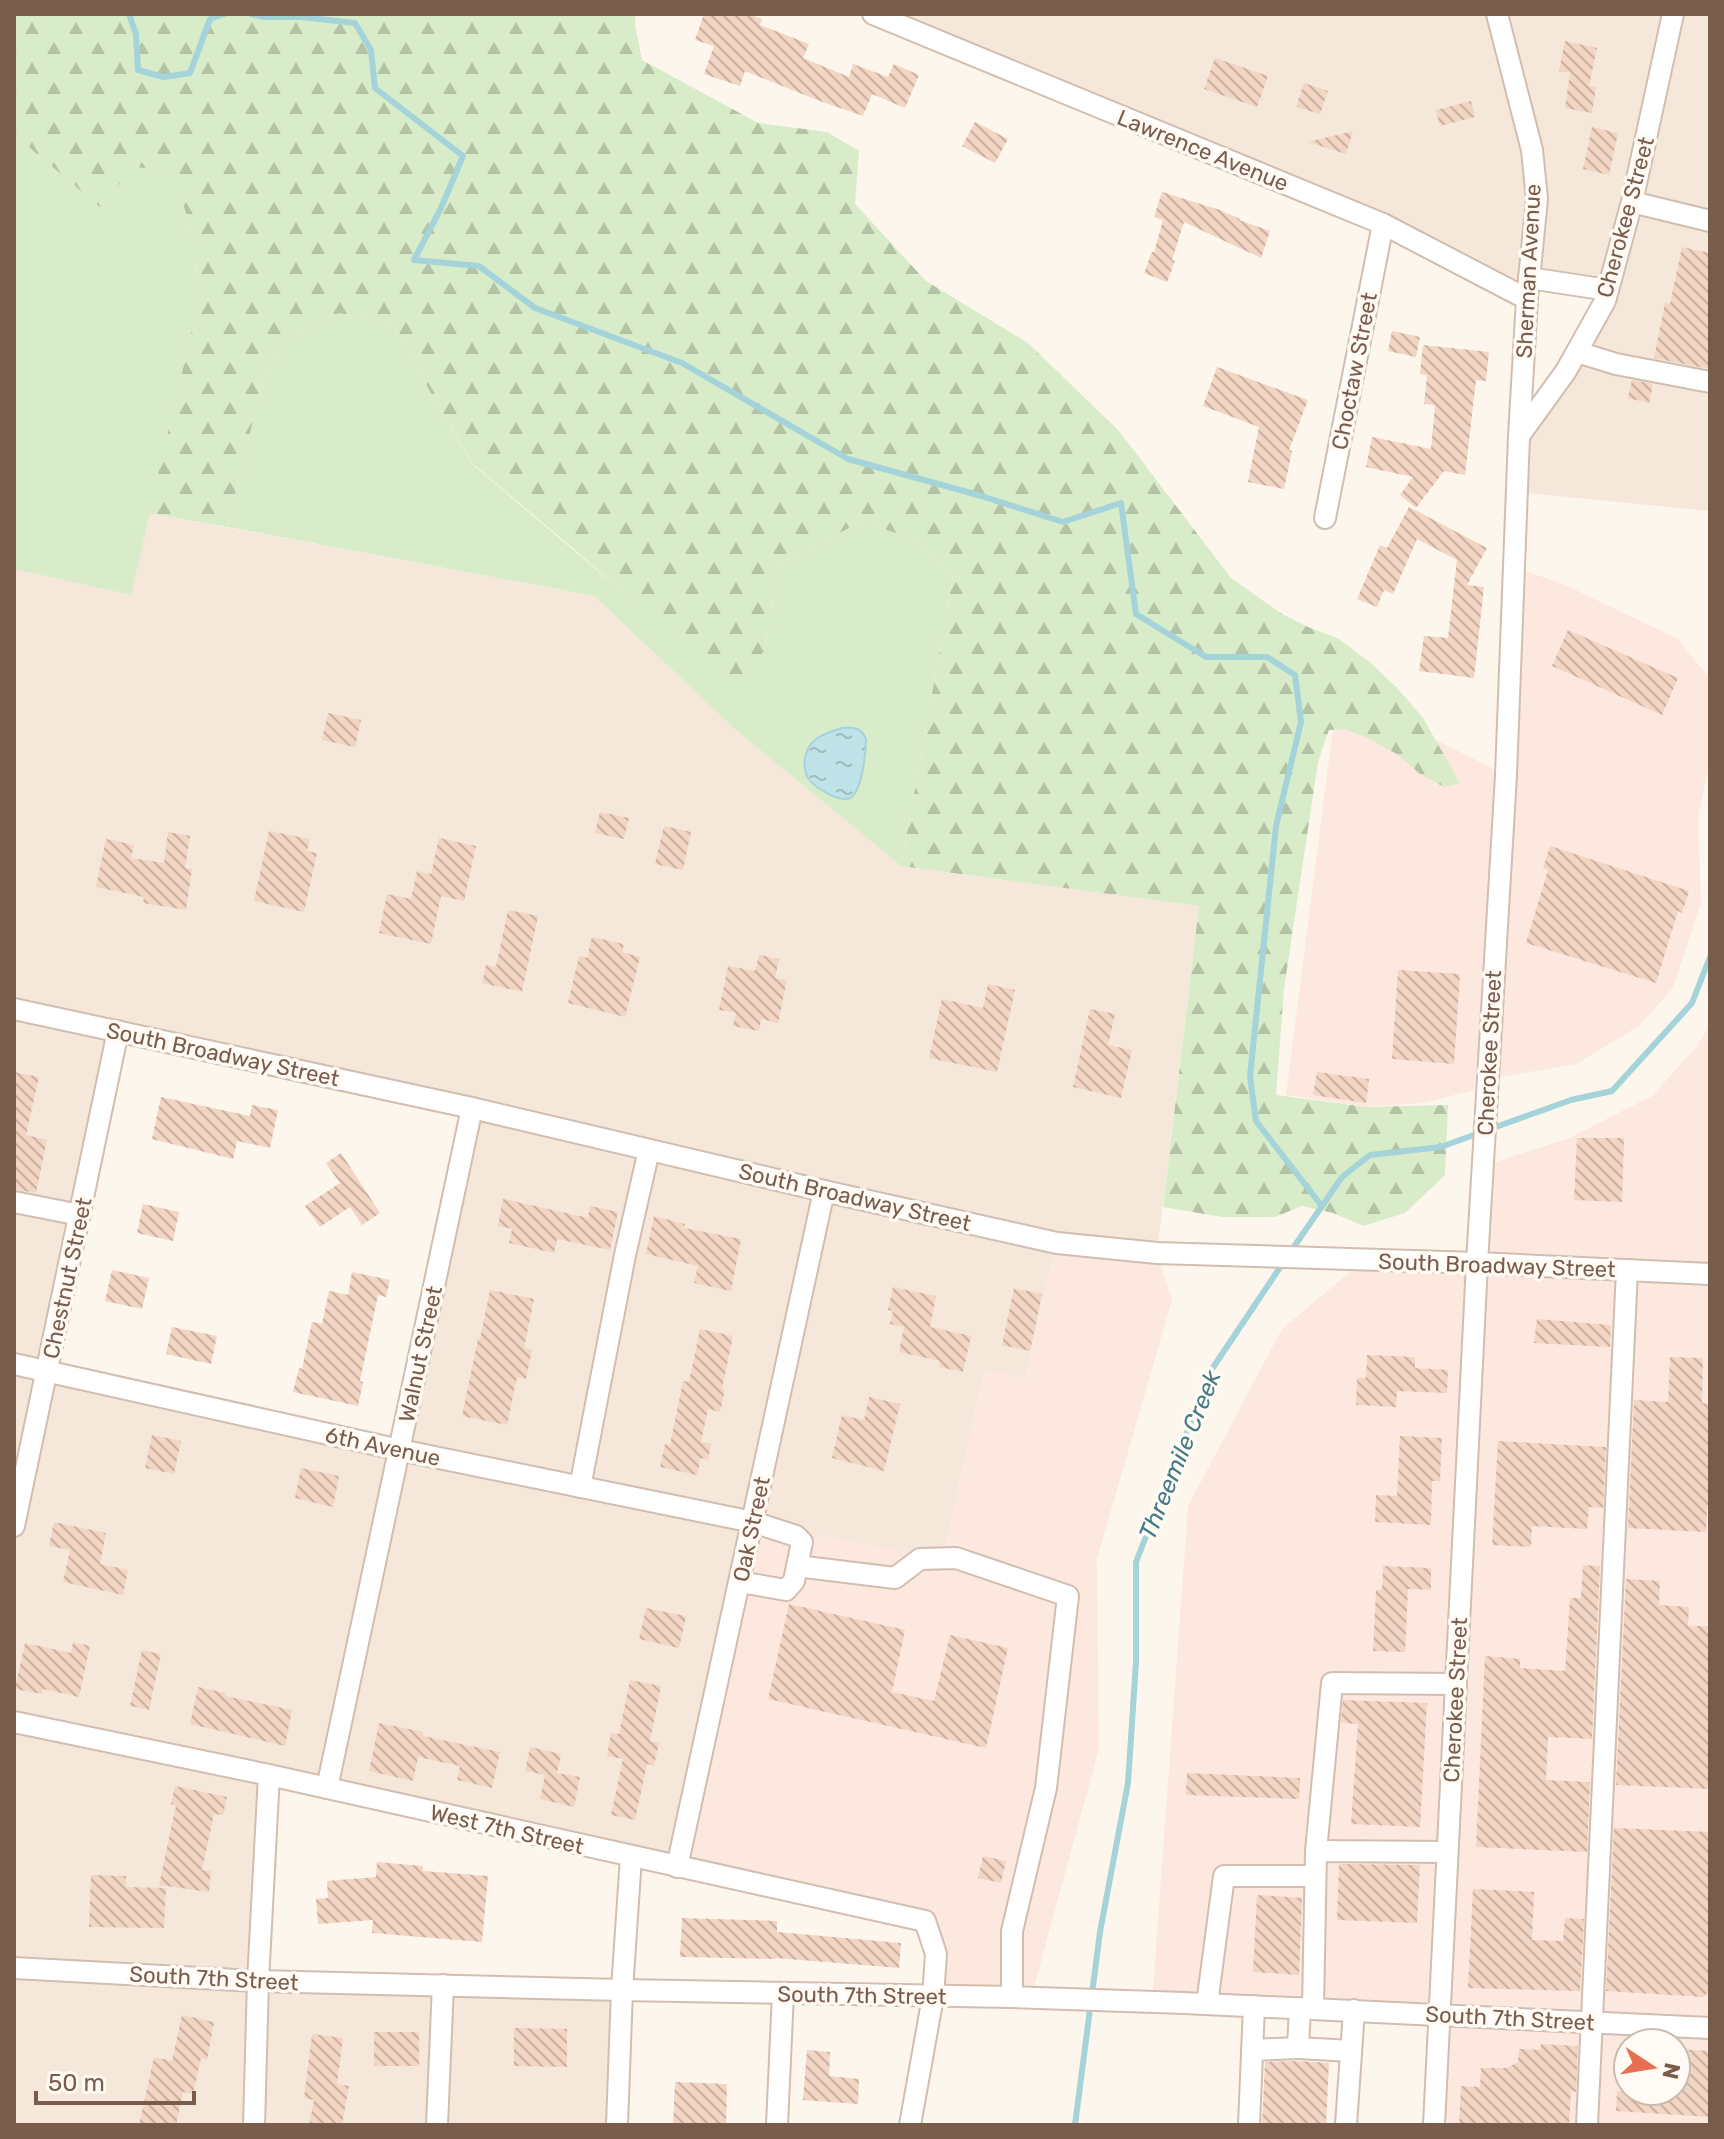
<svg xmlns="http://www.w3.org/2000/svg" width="1724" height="2139" font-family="Rubik,sans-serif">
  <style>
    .residential { fill: #f5e8da; fill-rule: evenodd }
    .commercial { fill: #fde8e0; fill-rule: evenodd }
    .green { fill: #d8ecc9; fill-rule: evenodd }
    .forest { fill: url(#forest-firs) }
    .water { fill: url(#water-ripples); stroke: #a5d3da; stroke-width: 2 }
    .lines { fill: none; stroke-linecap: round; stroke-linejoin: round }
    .stream { stroke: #a5d3da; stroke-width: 6 }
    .building { fill: url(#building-back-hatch) }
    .minor-casing { stroke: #d1beb0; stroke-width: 24 }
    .minor { stroke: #fff; stroke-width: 20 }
    .labels { text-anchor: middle; stroke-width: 7; stroke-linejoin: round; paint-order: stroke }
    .street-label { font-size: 22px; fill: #7a5c4d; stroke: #fffaf3 }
    .water-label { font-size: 24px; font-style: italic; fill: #437c86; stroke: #fffaf3 }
  </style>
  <defs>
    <pattern id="forest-firs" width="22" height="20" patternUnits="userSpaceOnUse" patternTransform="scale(2)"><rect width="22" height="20" fill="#d8ecc9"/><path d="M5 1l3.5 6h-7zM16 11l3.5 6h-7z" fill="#b4c2a5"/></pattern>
    <pattern id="water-ripples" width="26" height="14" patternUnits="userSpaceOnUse" patternTransform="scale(2)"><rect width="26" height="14" fill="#bfe3e8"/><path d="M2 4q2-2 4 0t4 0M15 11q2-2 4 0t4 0" fill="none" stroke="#a0bbbe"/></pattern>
    <pattern id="building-back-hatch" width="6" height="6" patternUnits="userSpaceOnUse" patternTransform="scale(2)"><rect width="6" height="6" fill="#f3d5c3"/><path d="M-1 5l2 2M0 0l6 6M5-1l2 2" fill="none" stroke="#cab0a1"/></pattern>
  </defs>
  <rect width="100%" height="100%" fill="#fdf6ec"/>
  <g class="residential">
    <path d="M873,14H1710V511L1517,492L1519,436L1608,291L1529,278L1527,299L1383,224Z"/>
    <path d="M149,513L594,596L736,730L901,866L1199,906L1157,1253L1057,1243L1025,1379L984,1371L943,1560L677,1867L269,1775L258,1980L622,1990L617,2125H14V569L131,595ZM118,1031L472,1108L400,1450L47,1370Z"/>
  </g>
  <g class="commercial">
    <path d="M1514,567L1563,584L1678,639L1710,679V761L1698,817L1701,902L1673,988L1639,1026L1576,1064L1495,1078L1505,793L1474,1090L1423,1103L1366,1107L1286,1095L1336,704L1368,706L1506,775Z"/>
    <path d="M1710,1025V2125H1434L1439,2015L1152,2002L1188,1506L1282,1329L1363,1261L1477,1263L1483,1166L1569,1138L1652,1096L1697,1046ZM1628,2043H1676V2091H1628Z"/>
    <path d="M1057,1243L1157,1253L1172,1300L1097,1559L1099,1749L1031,1998L933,1997L924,1921L677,1867L753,1522L942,1560L984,1370L1025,1378Z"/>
  </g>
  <g class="green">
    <path d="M14,140L29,147L134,167L173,171L189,222L200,296L131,595L14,569Z"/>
    <path d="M339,313L393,324L433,397L473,465L650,615L765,650L778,564L861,522L915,539L953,577L901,866L736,730L594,596L227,527L264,376L289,336ZM866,746L862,777L849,798L835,797L807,776L805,755Z"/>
  </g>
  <path class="forest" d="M14,14H636L635,24L642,60L758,123L827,132L859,151L855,204L926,281L1028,343L1119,431L1231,578L1282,614L1308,627L1339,639L1372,664L1399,690L1423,718L1460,783L1444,787L1420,774L1397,754L1365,737L1344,729L1329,730L1318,762L1284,989L1276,1095L1366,1107L1448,1105L1445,1175L1405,1213L1363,1226L1333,1213L1302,1206L1275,1217H1222L1163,1207L1199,906L901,866L953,577L915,539L861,522L778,564L765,650L731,687L575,550L473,464L433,397L393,324L339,313L289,336L264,376L227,527L149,513L200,296L189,222L172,171L134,167L100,207L29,147L14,140Z"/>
  <path class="water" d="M842,728C854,727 862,728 866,739C866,752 862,792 850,798C839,803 811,786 807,776C802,765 805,749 814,741C821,734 833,731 842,728Z"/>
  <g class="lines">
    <g class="stream">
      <path d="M129,14L136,34L138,70L164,77L190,73L210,19L224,14"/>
      <path d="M251,14L264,17H301L355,23L371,50L375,88L463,156L441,208L414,260L479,266L535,308L682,363L848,459L978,495L1063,522L1121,503L1136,614L1206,657H1267L1295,675L1301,722L1276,826L1250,1076L1256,1121L1321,1205"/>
      <path d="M1490,1129L1571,1100L1612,1091L1692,1003L1710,957"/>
      <path d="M1289,1254L1342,1177L1370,1155L1441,1147L1479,1133"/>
      <path d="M1075,2125L1100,1932L1128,1783L1136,1662V1562L1212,1369L1283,1263"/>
    </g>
  </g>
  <g class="building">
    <path d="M704,14H747L762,19L760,25L809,44L803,58L849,77L853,64L888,77L894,64L919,75L905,108L872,94L863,116L817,100L745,71L740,86L704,74L714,46L695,40Z"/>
    <path d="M1565,41L1597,48L1589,86L1596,87L1592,113L1565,108L1570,73L1559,71Z"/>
    <path d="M1215,58L1268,76L1257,107L1204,89Z"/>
    <path d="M1304,83L1328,91L1320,114L1296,107Z"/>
    <path d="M1471,101L1475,117L1440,126L1436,110Z"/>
    <path d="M975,122L1008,139L995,163L962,146Z"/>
    <path d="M1592,127L1618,133L1609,175L1583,169Z"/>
    <path d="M1353,131L1346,154L1308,142Z"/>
    <path d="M1162,192L1220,210L1240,219L1239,220L1270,231L1261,258L1184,222L1172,260L1175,261L1167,282L1144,273L1152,252H1154L1163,220L1154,217Z"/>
    <path d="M1682,247L1710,253V369L1654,358L1665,303L1670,304Z"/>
    <path d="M1392,331L1420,337L1416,357L1388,351Z"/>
    <path d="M1423,345L1489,352L1486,381L1476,380L1465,475L1444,471L1416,508L1400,495L1413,477L1366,467L1372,437L1431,449L1435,405L1424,404L1427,375L1420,374Z"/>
    <path d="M1217,367L1308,400L1289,450L1292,451L1284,489L1248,482L1259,427L1203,406Z"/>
    <path d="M1632,380L1653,384L1649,403L1628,398Z"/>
    <path d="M1409,507L1487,548L1467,585L1484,587L1474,678L1419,671L1424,636L1448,638L1457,560L1417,539L1393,594L1384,590L1377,607L1357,599L1380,545L1387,548Z"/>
    <path d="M1568,630L1678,678L1662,715L1552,666Z"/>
    <path d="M328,713L361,720L355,747L322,740Z"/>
    <path d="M600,812L629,818L624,839L595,833Z"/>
    <path d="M664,826L691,832L683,870L655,864Z"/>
    <path d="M269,831L310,839L307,851L317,853L304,912L254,901Z"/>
    <path d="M168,832L190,836L185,868L192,869L186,910L143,903L144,897L96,887L106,839L134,845L131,858L164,863Z"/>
    <path d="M439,838L476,846L464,901L441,896L431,944L379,933L387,894L411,899L417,871L431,874Z"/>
    <path d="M1550,846L1689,891L1682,913L1678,911L1656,983L1526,943L1548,870L1543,868Z"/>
    <path d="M508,910L538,916L522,992L482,983L486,965L496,967Z"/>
    <path d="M592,937L624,944L622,952L640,957L625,1017L568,1003L579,956L587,958Z"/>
    <path d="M759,955L779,959L775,978L787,980L778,1023L761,1019L759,1031L733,1026L736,1013L719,1010L728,966L755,971Z"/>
    <path d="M1398,970L1460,974L1454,1064L1392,1059Z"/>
    <path d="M988,984L1015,990L997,1072L929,1058L942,999L983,1008Z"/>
    <path d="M1090,1009L1115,1014L1108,1045L1132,1050L1121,1098L1073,1087Z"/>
    <path d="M14,1072L39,1077L26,1135L47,1140L36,1193L14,1189Z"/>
    <path d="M1317,1072L1369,1079L1366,1103L1313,1095Z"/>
    <path d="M161,1097L250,1116L252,1105L278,1110L270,1148L237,1141L233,1159L152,1139Z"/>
    <path d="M1577,1138H1624L1622,1202L1574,1200Z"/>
    <path d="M341,1153L380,1213L362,1225L350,1207L320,1227L305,1206L340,1183L326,1163Z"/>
    <path d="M503,1199L588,1218L590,1206L618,1212L610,1250L557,1239L554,1253L509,1243L512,1229L498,1226Z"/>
    <path d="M143,1204L179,1212L173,1241L137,1233Z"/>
    <path d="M654,1216L685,1224L684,1228L741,1239L731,1291L694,1283L698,1266L646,1254Z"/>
    <path d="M112,1270L149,1278L142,1309L105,1301Z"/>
    <path d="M352,1272L390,1280L386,1297L378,1295L360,1381L363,1382L358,1406L293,1392L299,1368L302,1369L312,1322L322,1324L329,1291L348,1295Z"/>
    <path d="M893,1287L936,1296L930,1327L971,1336L963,1372L939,1367L940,1361L899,1352L904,1327L890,1324L893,1311L888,1310Z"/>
    <path d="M1014,1288L1042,1294L1030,1351L1002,1345Z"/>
    <path d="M490,1290L534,1299L524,1348L532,1350L526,1379L517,1377L507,1425L462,1416L478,1339H480Z"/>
    <path d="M1537,1319L1611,1325L1610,1347L1534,1343Z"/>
    <path d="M172,1327L217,1336L211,1364L166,1354Z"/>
    <path d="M700,1329L733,1336L722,1389L725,1390L720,1412L708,1409L701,1442L711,1444L708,1460L701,1458L697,1475L660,1467L665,1444L670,1445L683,1381L689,1382Z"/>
    <path d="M1367,1355L1415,1357V1368L1448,1370L1447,1393L1397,1391L1396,1407L1356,1405L1357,1378H1366Z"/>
    <path d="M1670,1357L1703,1358L1702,1403L1710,1404V1509H1707L1706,1532L1628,1528L1634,1400L1668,1402Z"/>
    <path d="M869,1397L900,1404L884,1471L832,1458L842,1415L864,1420Z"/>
    <path d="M152,1435L181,1441L174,1474L145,1468Z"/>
    <path d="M1400,1436L1442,1438L1440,1481H1432L1431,1525L1375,1522L1376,1495L1397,1496Z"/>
    <path d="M1498,1441L1606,1447L1603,1508L1589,1507L1587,1529L1532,1526L1531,1547L1492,1545Z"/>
    <path d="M301,1468L339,1476L333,1507L295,1498Z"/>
    <path d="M54,1522L106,1533L100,1564L128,1570L123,1595L63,1582L70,1550L49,1546Z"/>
    <path d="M1583,1565L1600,1566L1592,1739L1548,1737L1546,1780L1590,1782L1587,1852L1476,1847L1485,1656L1520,1659V1668L1565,1671L1570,1598H1581Z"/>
    <path d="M1383,1566L1431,1568V1590L1408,1589L1405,1652L1373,1651L1376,1590H1382Z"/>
    <path d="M1626,1579L1660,1581L1659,1605L1689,1607L1688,1626H1710V1789L1616,1785Z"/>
    <path d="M789,1604L905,1630L892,1692L934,1701L950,1635L1008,1648L986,1748L768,1699Z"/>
    <path d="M646,1608L686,1616L679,1648L639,1639Z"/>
    <path d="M73,1642L90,1646L79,1697L43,1689L42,1694L15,1689L25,1643L71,1653Z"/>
    <path d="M142,1650L161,1654L149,1710L130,1706Z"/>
    <path d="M630,1680L661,1686L650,1741L659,1743L654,1766L647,1764L635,1820L611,1815L623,1759L607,1756L611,1733L619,1734Z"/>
    <path d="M198,1687L226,1693L225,1696L292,1710L285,1746L190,1724Z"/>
    <path d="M1343,1700L1427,1703L1420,1827L1351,1824L1358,1724L1341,1723Z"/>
    <path d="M379,1723L423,1732V1736L500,1752L492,1788L457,1780L460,1766L418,1757L413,1781L369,1771Z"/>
    <path d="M530,1747L561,1754L557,1773L580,1777L574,1807L540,1799L545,1775L525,1771Z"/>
    <path d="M1187,1773L1300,1778L1299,1799L1186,1795Z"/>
    <path d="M175,1786L227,1797L223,1815L214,1814L202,1870L211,1871L209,1892L159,1885L176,1805L171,1804Z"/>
    <path d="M1614,1828L1710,1832V1991L1703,1997L1606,1991Z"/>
    <path d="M983,1856L1006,1861L1001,1883L978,1878Z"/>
    <path d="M377,1862L423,1866V1871L488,1876L482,1942L372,1933L373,1920L318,1924L316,1899L328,1898L327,1881L376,1877Z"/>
    <path d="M1339,1864L1420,1865L1417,1923L1337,1920Z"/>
    <path d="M91,1875L126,1876V1887L166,1888L164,1928L89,1927Z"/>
    <path d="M1473,1889L1534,1892L1532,1940L1563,1941L1565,1918L1584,1919L1580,1991L1468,1988Z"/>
    <path d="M1257,1895L1302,1898L1299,1975L1253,1972Z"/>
    <path d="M682,1918L777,1921V1932L901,1943L899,1968L776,1958V1959L680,1957Z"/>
    <path d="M182,2015L214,2022L207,2060L201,2058L193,2094L183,2092L176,2125H139L154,2057L172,2061Z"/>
    <path d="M514,2028L567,2029V2067L514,2066Z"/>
    <rect x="374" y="2032" width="45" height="34"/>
    <path d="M312,2034L343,2038L337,2084L349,2086L342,2125H309L314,2100L304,2098Z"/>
    <path d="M1541,2044L1578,2046L1576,2092L1571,2091L1569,2125H1459L1461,2086L1480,2087L1481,2068H1507L1518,2062L1519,2049L1540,2050Z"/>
    <path d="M1676,2049L1710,2051V2117L1616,2111L1617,2091H1676Z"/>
    <path d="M807,2050L830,2052L829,2076L859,2079L858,2104L803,2100Z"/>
    <path d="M1298,2061L1329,2063L1326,2125H1262L1265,2062Z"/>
    <path d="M675,2082L727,2084L726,2125H673Z"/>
  </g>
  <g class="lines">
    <defs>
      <g id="minor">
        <path d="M873,14L1383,224L1527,299"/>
        <path d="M1497,14L1532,150L1537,199L1527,299L1519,436"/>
        <path d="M1632,202L1710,221"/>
        <path d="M1529,278L1608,290"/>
        <path d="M1577,352L1616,364L1710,382"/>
        <path d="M1325,518L1383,224"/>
        <path d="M14,1009L472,1108L824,1191L1057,1243L1157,1253L1477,1263L1710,1274"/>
        <path d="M14,1202L80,1215"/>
        <path d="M14,1364L400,1450L753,1522L796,1536L802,1542L794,1581L786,1590L740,1582"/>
        <path d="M580,1487L625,1255L649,1150"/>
        <path d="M14,1526L118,1031"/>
        <path d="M797,1566L895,1578L920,1559L956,1558L1068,1596L1046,1788L1012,1931V1997"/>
        <path d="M14,1722L269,1775L925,1921L936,1954L933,1997L910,2125"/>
        <path d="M327,1788L472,1108"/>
        <path d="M1316,1851L1332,1683L1456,1684"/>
        <path d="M677,1867L824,1191"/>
        <path d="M14,1968L258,1981L622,1990L1012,1997L1184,2003L1710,2028"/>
        <path d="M1207,2004L1224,1876H1315"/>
        <path d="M1300,2008L1298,2048L1351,2051"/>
        <path d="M1313,2008L1316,1851L1447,1852"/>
        <path d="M1252,2050L1298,2048"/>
        <path d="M254,2125L258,1981L269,1775"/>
        <path d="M437,2125L443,1985"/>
        <path d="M617,2125L622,1990L631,1857"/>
        <path d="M777,2125L783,1993"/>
        <path d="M1249,2125L1254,2006"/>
        <path d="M1346,2125L1354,2010"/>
        <path d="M1434,2125L1477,1263L1506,775L1519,436L1566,371L1605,301L1632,202L1673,14"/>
        <path d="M1587,2125L1627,1270"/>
      </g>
    </defs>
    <use href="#minor" class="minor-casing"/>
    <use href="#minor" class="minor"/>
  </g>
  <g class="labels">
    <g class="street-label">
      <text transform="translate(1203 150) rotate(22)" y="8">Lawrence Avenue</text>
      <text transform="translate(1625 217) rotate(-75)" y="8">Cherokee Street</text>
      <text transform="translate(1528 271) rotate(-87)" y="8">Sherman Avenue</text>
      <text transform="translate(1354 371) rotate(-79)" y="8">Choctaw Street</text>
      <text transform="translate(1489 1053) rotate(-87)" y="8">Cherokee Street</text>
      <text transform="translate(223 1054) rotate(12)" y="8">South Broadway Street</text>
      <text transform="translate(855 1197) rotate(13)" y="8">South Broadway Street</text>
      <text transform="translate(1497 1265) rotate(2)" y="8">South Broadway Street</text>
      <text transform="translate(67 1278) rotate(-78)" y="8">Chestnut Street</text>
      <text transform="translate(420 1354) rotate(-78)" y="8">Walnut Street</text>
      <text transform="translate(383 1446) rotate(12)" y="8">6th Avenue</text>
      <text transform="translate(751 1529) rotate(-78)" y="8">Oak Street</text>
      <text transform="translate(1455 1700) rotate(-87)" y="8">Cherokee Street</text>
      <text transform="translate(507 1829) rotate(13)" y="8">West 7th Street</text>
      <text transform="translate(214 1978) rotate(3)" y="8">South 7th Street</text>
      <text transform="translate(862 1995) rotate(1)" y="8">South 7th Street</text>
      <text transform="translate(1510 2018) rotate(3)" y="8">South 7th Street</text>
    </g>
    <g class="water-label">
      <text transform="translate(1180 1455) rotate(-68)" y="8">Threemile Creek</text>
    </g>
  </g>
  <rect width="1724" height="2139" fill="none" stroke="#7a5c4d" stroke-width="32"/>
  <g transform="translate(1652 2067) rotate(102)"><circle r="38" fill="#fffaf3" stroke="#cabbb1" stroke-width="2"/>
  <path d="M0-6L14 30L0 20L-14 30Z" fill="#e76f51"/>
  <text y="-12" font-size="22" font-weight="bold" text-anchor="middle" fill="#7a5c4d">N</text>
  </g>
  <path d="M36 2091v12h158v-12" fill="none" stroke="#7a5c4d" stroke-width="4"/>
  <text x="48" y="2091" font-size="24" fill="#7a5c4d" stroke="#fffaf3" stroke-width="6" paint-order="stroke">50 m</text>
</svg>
